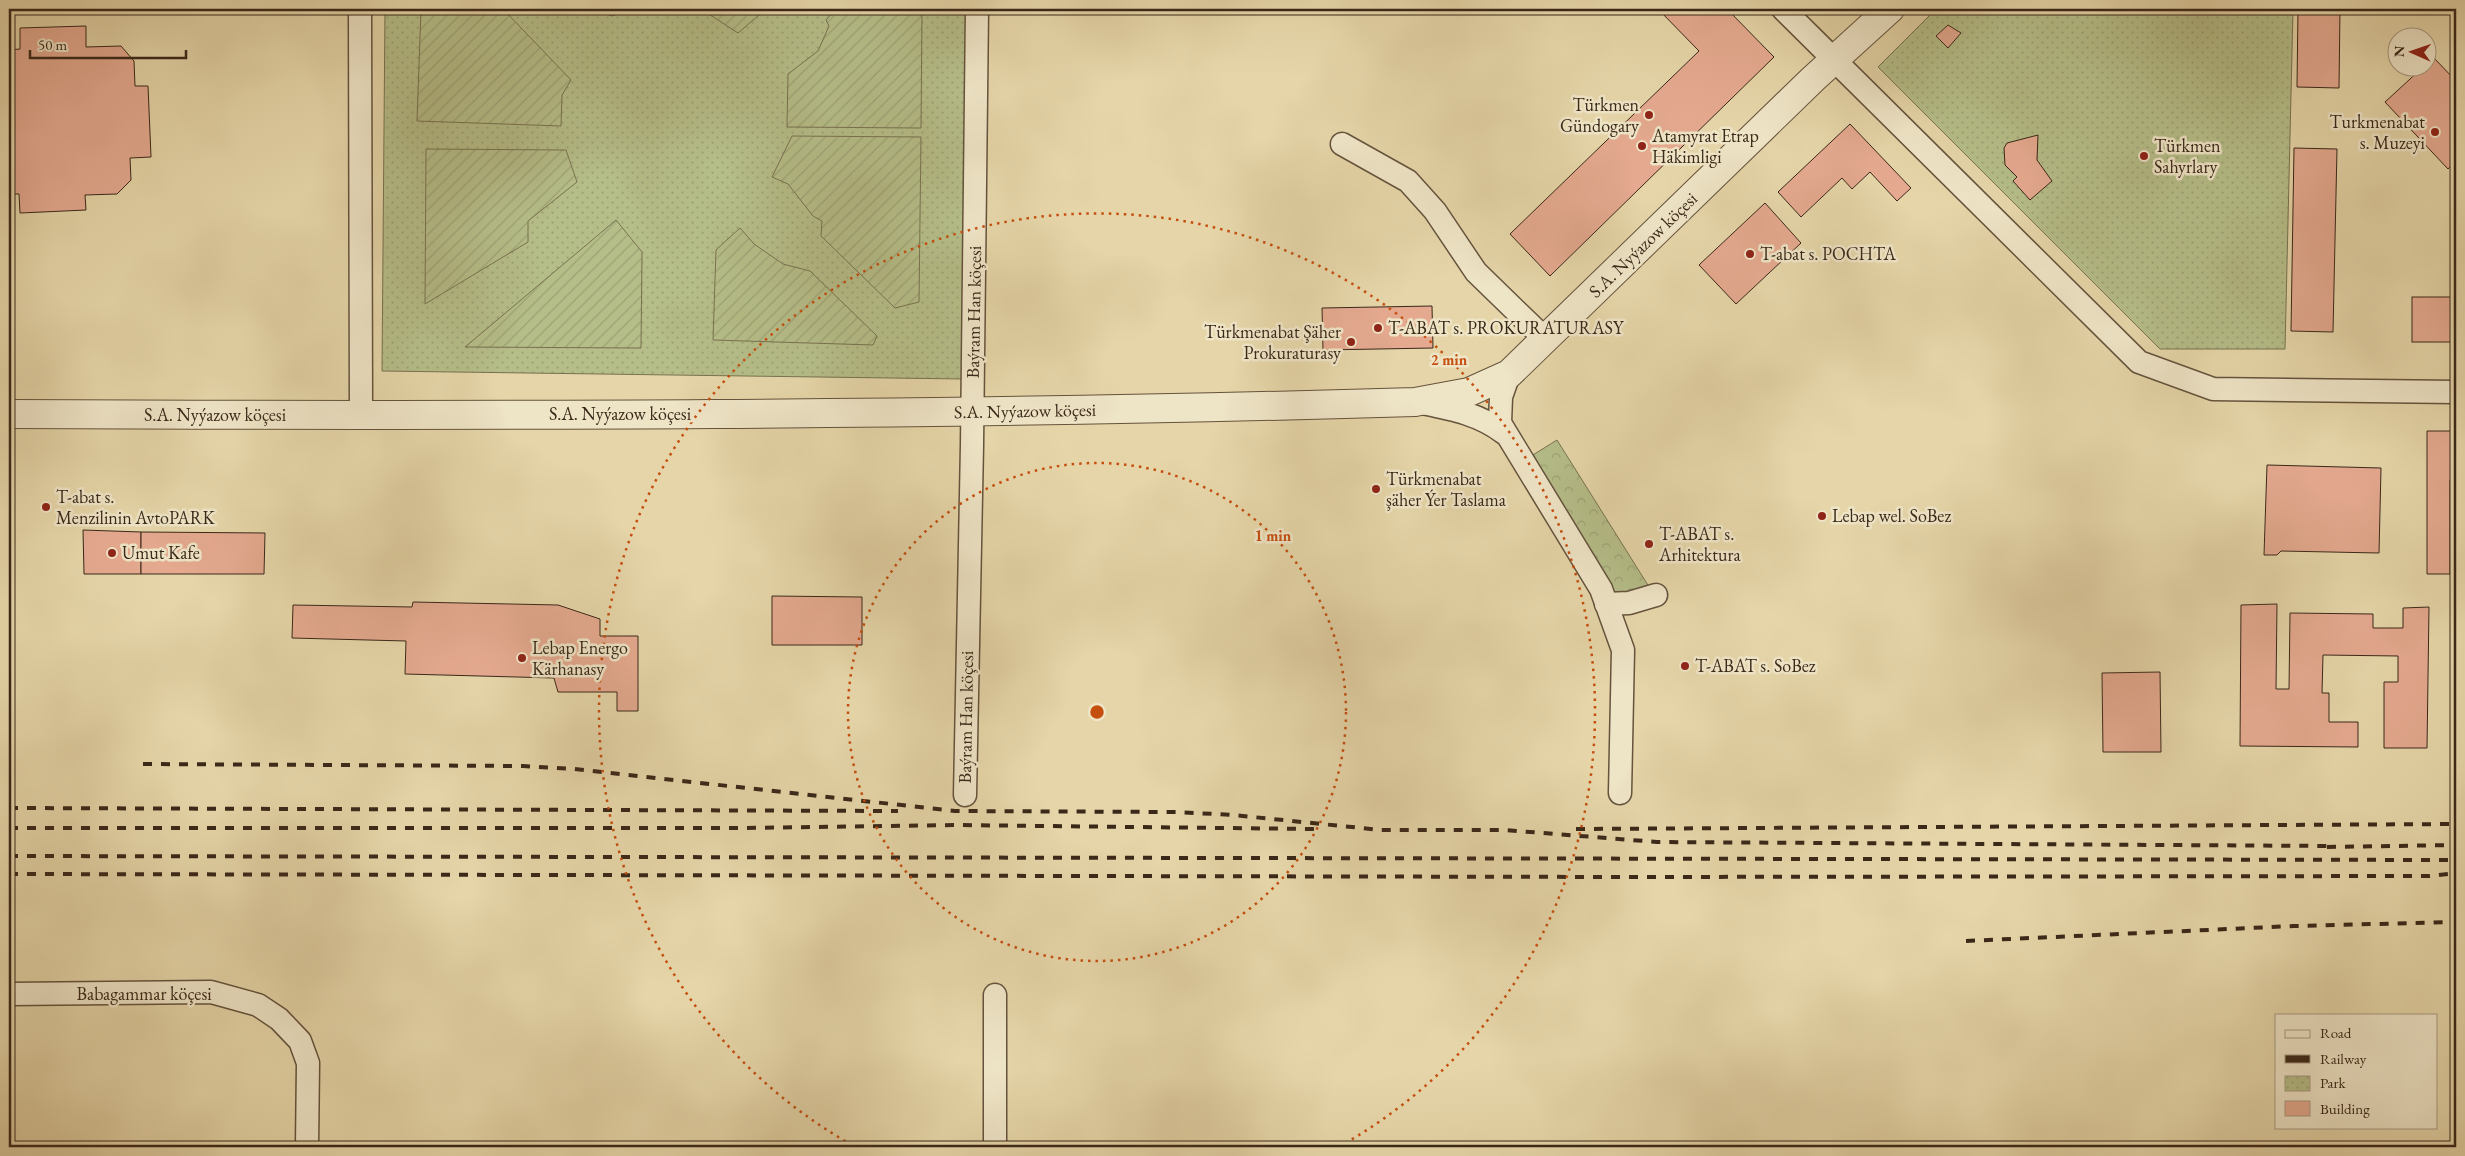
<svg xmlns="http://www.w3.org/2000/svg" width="2465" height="1156" font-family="'EB Garamond',serif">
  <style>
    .forest { fill: url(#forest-crowns); stroke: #787250 }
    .park { fill: url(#park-dots); stroke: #787250 }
    .garden { fill: url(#garden-furrows); stroke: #787250 }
    .building { fill: #e4a98f; stroke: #3a2819 }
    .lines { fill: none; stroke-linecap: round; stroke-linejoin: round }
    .minor-casing { stroke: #65533d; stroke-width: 25 }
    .tertiary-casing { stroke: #65533d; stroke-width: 30 }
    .minor { stroke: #eee4c6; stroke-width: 22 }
    .tertiary { stroke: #eee4c6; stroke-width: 28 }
    .rail { stroke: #3a2819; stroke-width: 4; stroke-dasharray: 9 9; stroke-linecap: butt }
    .ring { fill: none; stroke: #c54f0f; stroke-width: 2.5; stroke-dasharray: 2.5 5 }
    .poi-dot { fill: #8f2418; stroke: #eee4c6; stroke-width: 2 }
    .labels { text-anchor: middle; stroke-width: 5; stroke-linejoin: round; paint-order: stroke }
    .poi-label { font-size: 18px; fill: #3a2819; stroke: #eee4c6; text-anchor: start }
    .street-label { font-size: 18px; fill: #3a2819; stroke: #eee4c6 }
    .centre { fill: #c54f0f; stroke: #eee4c6; stroke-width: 2.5 }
    .ring-label { font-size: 15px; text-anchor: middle; font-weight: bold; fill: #c54f0f; stroke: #eee4c6; stroke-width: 5; stroke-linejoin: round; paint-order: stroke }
  </style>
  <defs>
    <pattern id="forest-crowns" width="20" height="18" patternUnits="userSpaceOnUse" patternTransform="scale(1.25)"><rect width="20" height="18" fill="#b5bd88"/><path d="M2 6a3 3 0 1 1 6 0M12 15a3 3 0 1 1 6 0" fill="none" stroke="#9ca275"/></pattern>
    <pattern id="park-dots" width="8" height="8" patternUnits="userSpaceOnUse" patternTransform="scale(1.25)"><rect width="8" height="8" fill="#b5bd88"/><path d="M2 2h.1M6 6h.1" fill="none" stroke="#9ca275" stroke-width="1.8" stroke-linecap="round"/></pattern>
    <pattern id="garden-furrows" width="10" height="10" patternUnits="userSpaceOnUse" patternTransform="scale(1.25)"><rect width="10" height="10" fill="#b5bd88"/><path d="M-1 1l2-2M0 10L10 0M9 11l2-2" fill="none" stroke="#9ca275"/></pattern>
  </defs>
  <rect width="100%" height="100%" fill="#e5d5a8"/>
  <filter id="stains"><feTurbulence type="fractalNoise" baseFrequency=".004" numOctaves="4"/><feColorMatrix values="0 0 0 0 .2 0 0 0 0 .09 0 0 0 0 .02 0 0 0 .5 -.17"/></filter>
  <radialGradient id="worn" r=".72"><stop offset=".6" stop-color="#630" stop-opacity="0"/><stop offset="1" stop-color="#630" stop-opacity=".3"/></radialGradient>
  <path class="forest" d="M1557,440L1651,590L1614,596L1528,458Z"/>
  <g class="park">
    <path d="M385,9H967L963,379L382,371Z"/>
    <path d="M1936,9H2293L2285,349H2160L1878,67Z"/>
  </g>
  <g class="garden">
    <path d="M421,9H503L571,80L562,95L561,126L417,121Z"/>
    <path d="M591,9H633L612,16Z"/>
    <path d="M701,9H766L738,33Z"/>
    <path d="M836,9H922L921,128L787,127L788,74L818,51L829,26L826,20Z"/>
    <path d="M792,136L921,137L919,302L895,308L821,236L822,221L813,216L788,184L772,177Z"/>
    <path d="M426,149L566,150L577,182L528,221V242L425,304Z"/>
    <path d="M616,220L642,252L641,348L465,347Z"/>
    <path d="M740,228L754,244L783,264L810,271L877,336L873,345L713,340L716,250Z"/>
  </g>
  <g class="building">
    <path d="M1658,9H1727L1774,57L1550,276L1510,234L1699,51Z"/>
    <path d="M2298,9H2340L2339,88L2297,87Z"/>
    <path d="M1948,25L1961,33L1948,48L1936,36Z"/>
    <path d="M86,26V47L121,46L134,61L135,86H148L151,157L130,158L131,180L117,194L85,195L86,210L20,213L19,194H9V50L20,49V28Z"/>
    <path d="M2433,57L2456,81V161L2448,169L2385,102L2422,68H2428V62Z"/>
    <path d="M1850,124L1911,188L1897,201L1870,172L1852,189L1842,178L1801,217L1778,192Z"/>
    <path d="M2038,135L2037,160L2052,181L2030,200L2013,181L2017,177L2005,165L2004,148L2007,143Z"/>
    <path d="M2294,148L2337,149L2333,332L2291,331Z"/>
    <path d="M1765,203L1801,243L1736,304L1699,265Z"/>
    <rect x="2412" y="297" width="44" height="45"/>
    <path d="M1432,306L1433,348L1323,350L1322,308Z"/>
    <path d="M2427,431H2456V480H2450V574H2427Z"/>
    <path d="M2267,465L2381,468L2379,553L2281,551L2277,555H2264Z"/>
    <path d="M83,530L141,532V574H84Z"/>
    <path d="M141,532L265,533L264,574H141Z"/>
    <path d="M772,596L862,597V645H772Z"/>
    <path d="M413,602L558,605L600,619V636H638V711H617V692H558L554,678L405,674L406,641L292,638L293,605L412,607Z"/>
    <path d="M2277,604L2276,689H2289L2290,613L2373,614V628H2403V608L2429,607L2427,748H2384V682H2398V656L2323,655L2322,693H2329V722H2358V747L2240,746L2241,605Z"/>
    <path d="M2160,672L2161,752H2103L2102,673Z"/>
  </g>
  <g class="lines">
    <defs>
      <g id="minor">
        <path d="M360,9L361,415"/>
        <path d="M1783,9L2139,362L2213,389L2456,392"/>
        <path d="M1342,144L1408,181L1435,211L1476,272L1545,339"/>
        <path d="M1509,374L1501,397L1500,423L1601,589L1623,650L1620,793"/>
        <path d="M1422,403C1452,409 1479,414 1504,433"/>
        <path d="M1606,604L1629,603L1656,595"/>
        <path d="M965,795L972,445L977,9"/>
        <path d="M9,994L211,992L258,1005L279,1019L300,1041L308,1063L307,1147"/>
        <path d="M995,1147V995"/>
      </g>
      <path id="tertiary" d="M9,414C478,416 946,416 1415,402L1469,392L1509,374L1813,79L1890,9"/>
    </defs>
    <use href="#minor" class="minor-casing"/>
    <use href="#tertiary" class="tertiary-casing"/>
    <use href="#minor" class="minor"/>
    <use href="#tertiary" class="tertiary"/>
    <g class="rail">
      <path d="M143,764L523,766L574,769L955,811L1176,812L1233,815L1381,830H1505L1657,842L2334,846"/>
      <path d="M9,808L898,811"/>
      <path d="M9,828H744L956,825L1316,829"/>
      <path d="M1576,829L2456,824"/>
      <path d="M2327,847L2456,845"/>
      <path d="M9,856L2456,860"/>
      <path d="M9,874L1627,877L2429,876L2456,873"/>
      <path d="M1966,941L2294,926L2456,922"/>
    </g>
  </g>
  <g class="ring">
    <circle cx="1097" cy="712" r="249"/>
    <path d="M852 1145A498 498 0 1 1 1342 1145"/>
  </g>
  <g class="poi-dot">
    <circle cx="1649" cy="115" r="5"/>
    <circle cx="2435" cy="132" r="5"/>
    <circle cx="1642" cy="146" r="5"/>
    <circle cx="2144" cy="156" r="5"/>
    <circle cx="1750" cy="254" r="5"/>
    <circle cx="1378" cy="328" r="5"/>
    <circle cx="1351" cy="342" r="5"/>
    <circle cx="1376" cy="489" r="5"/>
    <circle cx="46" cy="507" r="5"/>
    <circle cx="1822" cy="516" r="5"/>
    <circle cx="1649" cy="544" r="5"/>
    <circle cx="112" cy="553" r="5"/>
    <circle cx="522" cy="658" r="5"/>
    <circle cx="1685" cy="666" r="5"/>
  </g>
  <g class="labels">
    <g class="poi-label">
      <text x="1639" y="111" text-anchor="end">Türkmen<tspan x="1639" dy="21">Gündogary</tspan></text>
      <text x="2425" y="128" text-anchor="end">Turkmenabat<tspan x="2425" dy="21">s. Muzeyi</tspan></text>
      <text x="1652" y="142">Atamyrat Etrap<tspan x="1652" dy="21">Häkimligi</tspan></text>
      <text x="2154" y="152">Türkmen<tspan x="2154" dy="21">Sahyrlary</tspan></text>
      <text x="1760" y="260">T-abat s. POCHTA</text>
      <text x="1388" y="334">T-ABAT s. PROKURATURASY</text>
      <text x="1341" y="338" text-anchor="end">Türkmenabat Şäher<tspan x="1341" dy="21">Prokuraturasy</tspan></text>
      <text x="1386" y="485">Türkmenabat<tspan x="1386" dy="21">şäher Ýer Taslama</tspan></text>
      <text x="56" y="503">T-abat s.<tspan x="56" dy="21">Menzilinin AvtoPARK</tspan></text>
      <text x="1832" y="522">Lebap wel. SoBez</text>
      <text x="1659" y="540">T-ABAT s.<tspan x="1659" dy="21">Arhitektura</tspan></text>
      <text x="122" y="559">Umut Kafe</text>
      <text x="532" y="654">Lebap Energo<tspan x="532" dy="21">Kärhanasy</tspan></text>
      <text x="1695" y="672">T-ABAT s. SoBez</text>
    </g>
    <g class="street-label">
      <text transform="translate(1643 245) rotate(-44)" y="6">S.A. Nyýazow köçesi</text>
      <text transform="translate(974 312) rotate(-89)" y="6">Baýram Han köçesi</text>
      <text transform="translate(1025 411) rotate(-1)" y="6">S.A. Nyýazow köçesi</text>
      <text x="620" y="420">S.A. Nyýazow köçesi</text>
      <text x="215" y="421">S.A. Nyýazow köçesi</text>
      <text transform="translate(966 717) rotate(-89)" y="6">Baýram Han köçesi</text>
      <text x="144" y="1000">Babagammar köçesi</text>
    </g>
  </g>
  <circle cx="1097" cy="712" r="8" class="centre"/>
  <g class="ring-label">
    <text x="1449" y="365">2 min</text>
    <text x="1273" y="541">1 min</text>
  </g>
  <rect width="2465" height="1156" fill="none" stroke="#e5d5a8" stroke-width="30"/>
  <rect x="10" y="10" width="2445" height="1136" fill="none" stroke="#3a2819" stroke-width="2.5"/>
  <rect x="15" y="15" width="2435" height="1126" fill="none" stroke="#3a2819"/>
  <rect x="2275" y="1014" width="162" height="115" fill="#eee4c6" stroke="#a69981"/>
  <rect x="2285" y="1030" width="25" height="8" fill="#eee4c6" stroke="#a69981"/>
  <text x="2320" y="1038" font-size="15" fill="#3a2819">Road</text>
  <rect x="2285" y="1055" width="25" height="8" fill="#3a2819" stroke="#a69981"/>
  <text x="2320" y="1064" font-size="15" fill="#3a2819">Railway</text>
  <rect x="2285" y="1076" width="25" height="15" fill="url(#park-dots)" stroke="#a69981"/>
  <text x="2320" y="1088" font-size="15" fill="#3a2819">Park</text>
  <rect x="2285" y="1101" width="25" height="15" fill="#e4a98f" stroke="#a69981"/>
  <text x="2320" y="1114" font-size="15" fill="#3a2819">Building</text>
  <g transform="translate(2412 52) rotate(272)"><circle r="24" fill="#eee4c6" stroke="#a69981"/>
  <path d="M0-4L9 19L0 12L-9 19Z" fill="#8f2418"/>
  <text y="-8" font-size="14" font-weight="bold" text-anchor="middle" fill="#3a2819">N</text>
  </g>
  <path d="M30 50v8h156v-8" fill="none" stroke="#3a2819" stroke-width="2.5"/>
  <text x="38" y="50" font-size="15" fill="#3a2819" stroke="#eee4c6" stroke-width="4" paint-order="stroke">50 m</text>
  <rect width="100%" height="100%" filter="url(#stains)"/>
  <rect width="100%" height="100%" fill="url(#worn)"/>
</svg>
